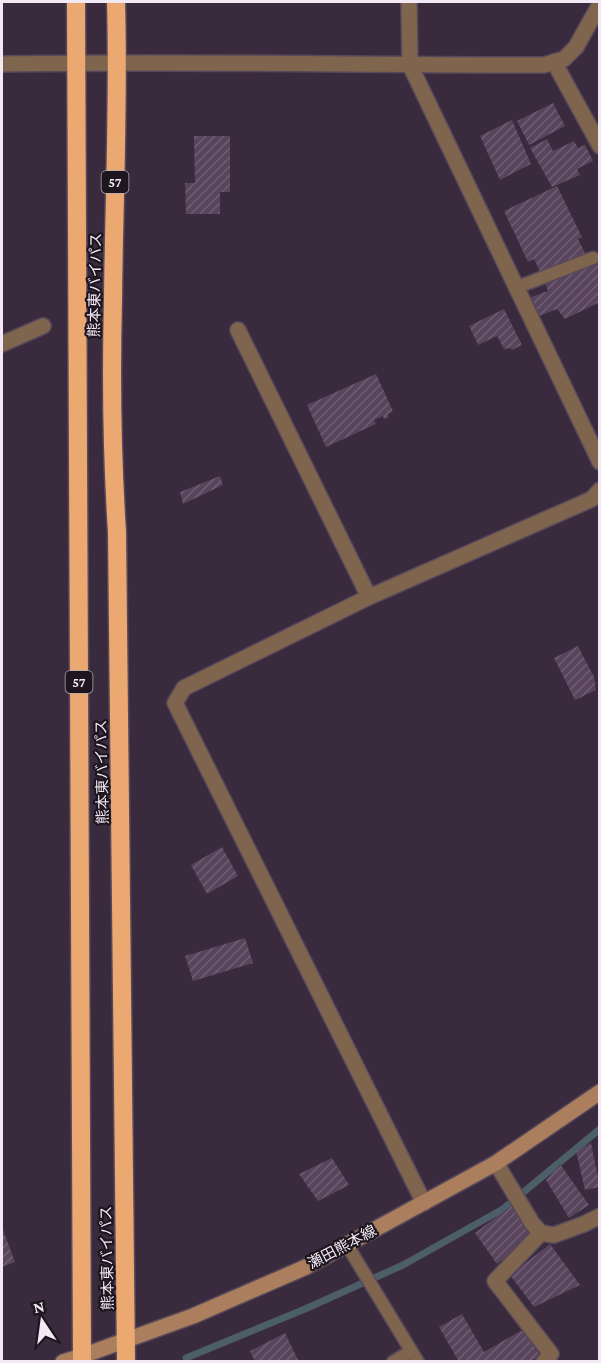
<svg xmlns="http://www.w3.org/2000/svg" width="601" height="1363" font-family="'Crimson Pro','Noto Sans JP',serif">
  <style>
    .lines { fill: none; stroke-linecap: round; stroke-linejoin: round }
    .stream { stroke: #4c5e67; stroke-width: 7 }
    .building { fill: url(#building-hatch) }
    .lane-casing { stroke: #58495a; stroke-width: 15 }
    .street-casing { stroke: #58495a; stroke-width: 18 }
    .secondary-casing { stroke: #58495a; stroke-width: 18 }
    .highway-casing { stroke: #58495a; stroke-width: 21 }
    .lane { stroke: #7f644e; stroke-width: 12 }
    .street { stroke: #7f644e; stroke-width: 15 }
    .secondary { stroke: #ab7f5d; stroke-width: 15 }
    .highway { stroke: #eba871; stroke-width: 18 }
    .labels { text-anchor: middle; stroke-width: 4.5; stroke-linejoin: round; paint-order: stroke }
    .shield { fill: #1d161e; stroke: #b3aab4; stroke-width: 1.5 }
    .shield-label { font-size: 14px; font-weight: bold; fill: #f3e9f5 }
    .street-label { font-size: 15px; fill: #f3e9f5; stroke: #1d161e }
  </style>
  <defs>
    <pattern id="building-hatch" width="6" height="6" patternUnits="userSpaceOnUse" patternTransform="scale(1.5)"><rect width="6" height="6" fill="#58445c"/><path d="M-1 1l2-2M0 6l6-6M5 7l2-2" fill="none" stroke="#705f74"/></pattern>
  </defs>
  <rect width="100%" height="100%" fill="#3a2a3d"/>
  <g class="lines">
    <path class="stream" d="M186,1358L305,1309L403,1265L503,1209L600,1129"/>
  </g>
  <g class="building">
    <path d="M553,103L565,126L529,145L517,121Z"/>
    <path d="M512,120L531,164L500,180L480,136Z"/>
    <path d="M194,136H230V192H220V214H186L185,183H195Z"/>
    <path d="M547,139L553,151L574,141L578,148L585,145L593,161L577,169L580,175L552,187L530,148Z"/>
    <path d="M557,186L582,237L578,239L585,253L541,274L534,259L528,262L504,211Z"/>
    <path d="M600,260V302L565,319L557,309L539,316L529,298L548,291L545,283Z"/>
    <path d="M504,309L522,345L512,350L510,348L504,349L497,336L478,345L469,326Z"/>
    <path d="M376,374L393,411L388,414V418L384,419L383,416L374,420L376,424L326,447L307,405Z"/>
    <path d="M220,476L223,485L183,504L180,492Z"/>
    <path d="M578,646L594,677L596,690L575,700L554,658Z"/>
    <path d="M222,847L238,876L207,894L191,865Z"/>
    <path d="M245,938L253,963L193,981L185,956Z"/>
    <path d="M591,1143L600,1187L585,1190L576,1151Z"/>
    <path d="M332,1158L349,1185L318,1201L299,1174Z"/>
    <path d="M560,1164L589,1205L569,1218L546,1180Z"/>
    <path d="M512,1205L535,1236L497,1264L475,1233Z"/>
    <path d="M2,1227L15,1262L2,1267Z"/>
    <path d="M550,1244L580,1285L534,1307L510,1275Z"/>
    <path d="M462,1314L484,1352L524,1329L540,1356L530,1362H459L439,1327Z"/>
    <path d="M285,1333L299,1362H255L250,1351Z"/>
  </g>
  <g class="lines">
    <defs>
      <g id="lane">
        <path d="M515,288L593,258L531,282"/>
        <path d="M347,1245L418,1362"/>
        <path d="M393,1362L411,1351"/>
      </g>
      <g id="street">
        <path d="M409,2L410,65L600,462"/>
        <path d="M554,62L600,146"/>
        <path d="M2,64C182,61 363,65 544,65L564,59L576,47L600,4"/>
        <path d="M238,330L369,597"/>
        <path d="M2,344L43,326"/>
        <path d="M496,1163L532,1223L541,1233L554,1235L584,1224L600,1216"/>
        <path d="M424,1203L175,703L184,688L369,597L592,499L600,490"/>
        <path d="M541,1233L495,1281L551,1354L544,1362"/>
      </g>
      <path id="secondary" d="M63,1362L82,1356L193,1316L306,1267L496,1163L600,1092"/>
      <g id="highway">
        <path d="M76,2L82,1362"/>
        <path d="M116,2C119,101 114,200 113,299C111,377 112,455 117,532L126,1362"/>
      </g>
    </defs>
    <use href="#lane" class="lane-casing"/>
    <use href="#street" class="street-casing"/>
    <use href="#secondary" class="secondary-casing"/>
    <use href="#highway" class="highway-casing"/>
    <use href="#lane" class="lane"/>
    <use href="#street" class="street"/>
    <use href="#secondary" class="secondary"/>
    <use href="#highway" class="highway"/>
  </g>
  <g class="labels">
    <g class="shield">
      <rect x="101.5" y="171" width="27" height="22" rx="4.5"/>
      <rect x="65.5" y="671" width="27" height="22" rx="4.5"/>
    </g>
    <g class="shield-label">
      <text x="115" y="187">57</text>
      <text x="79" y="687">57</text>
    </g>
    <g class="street-label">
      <text transform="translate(95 285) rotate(-89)" y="5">熊本東バイパス</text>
      <text transform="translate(102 772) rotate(-91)" y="5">熊本東バイパス</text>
      <text transform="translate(342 1247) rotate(-28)" y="5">瀬田熊本線</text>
      <text transform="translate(107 1258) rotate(-91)" y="5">熊本東バイパス</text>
    </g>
  </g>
  <rect width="601" height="1363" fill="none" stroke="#f3e9f5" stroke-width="6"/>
  <g transform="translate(42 1321) rotate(347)" stroke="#1d161e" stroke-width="4.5" paint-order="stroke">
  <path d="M0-4.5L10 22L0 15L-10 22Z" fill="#f3e9f5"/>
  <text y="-9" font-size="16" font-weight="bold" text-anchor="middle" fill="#f3e9f5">N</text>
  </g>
</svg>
